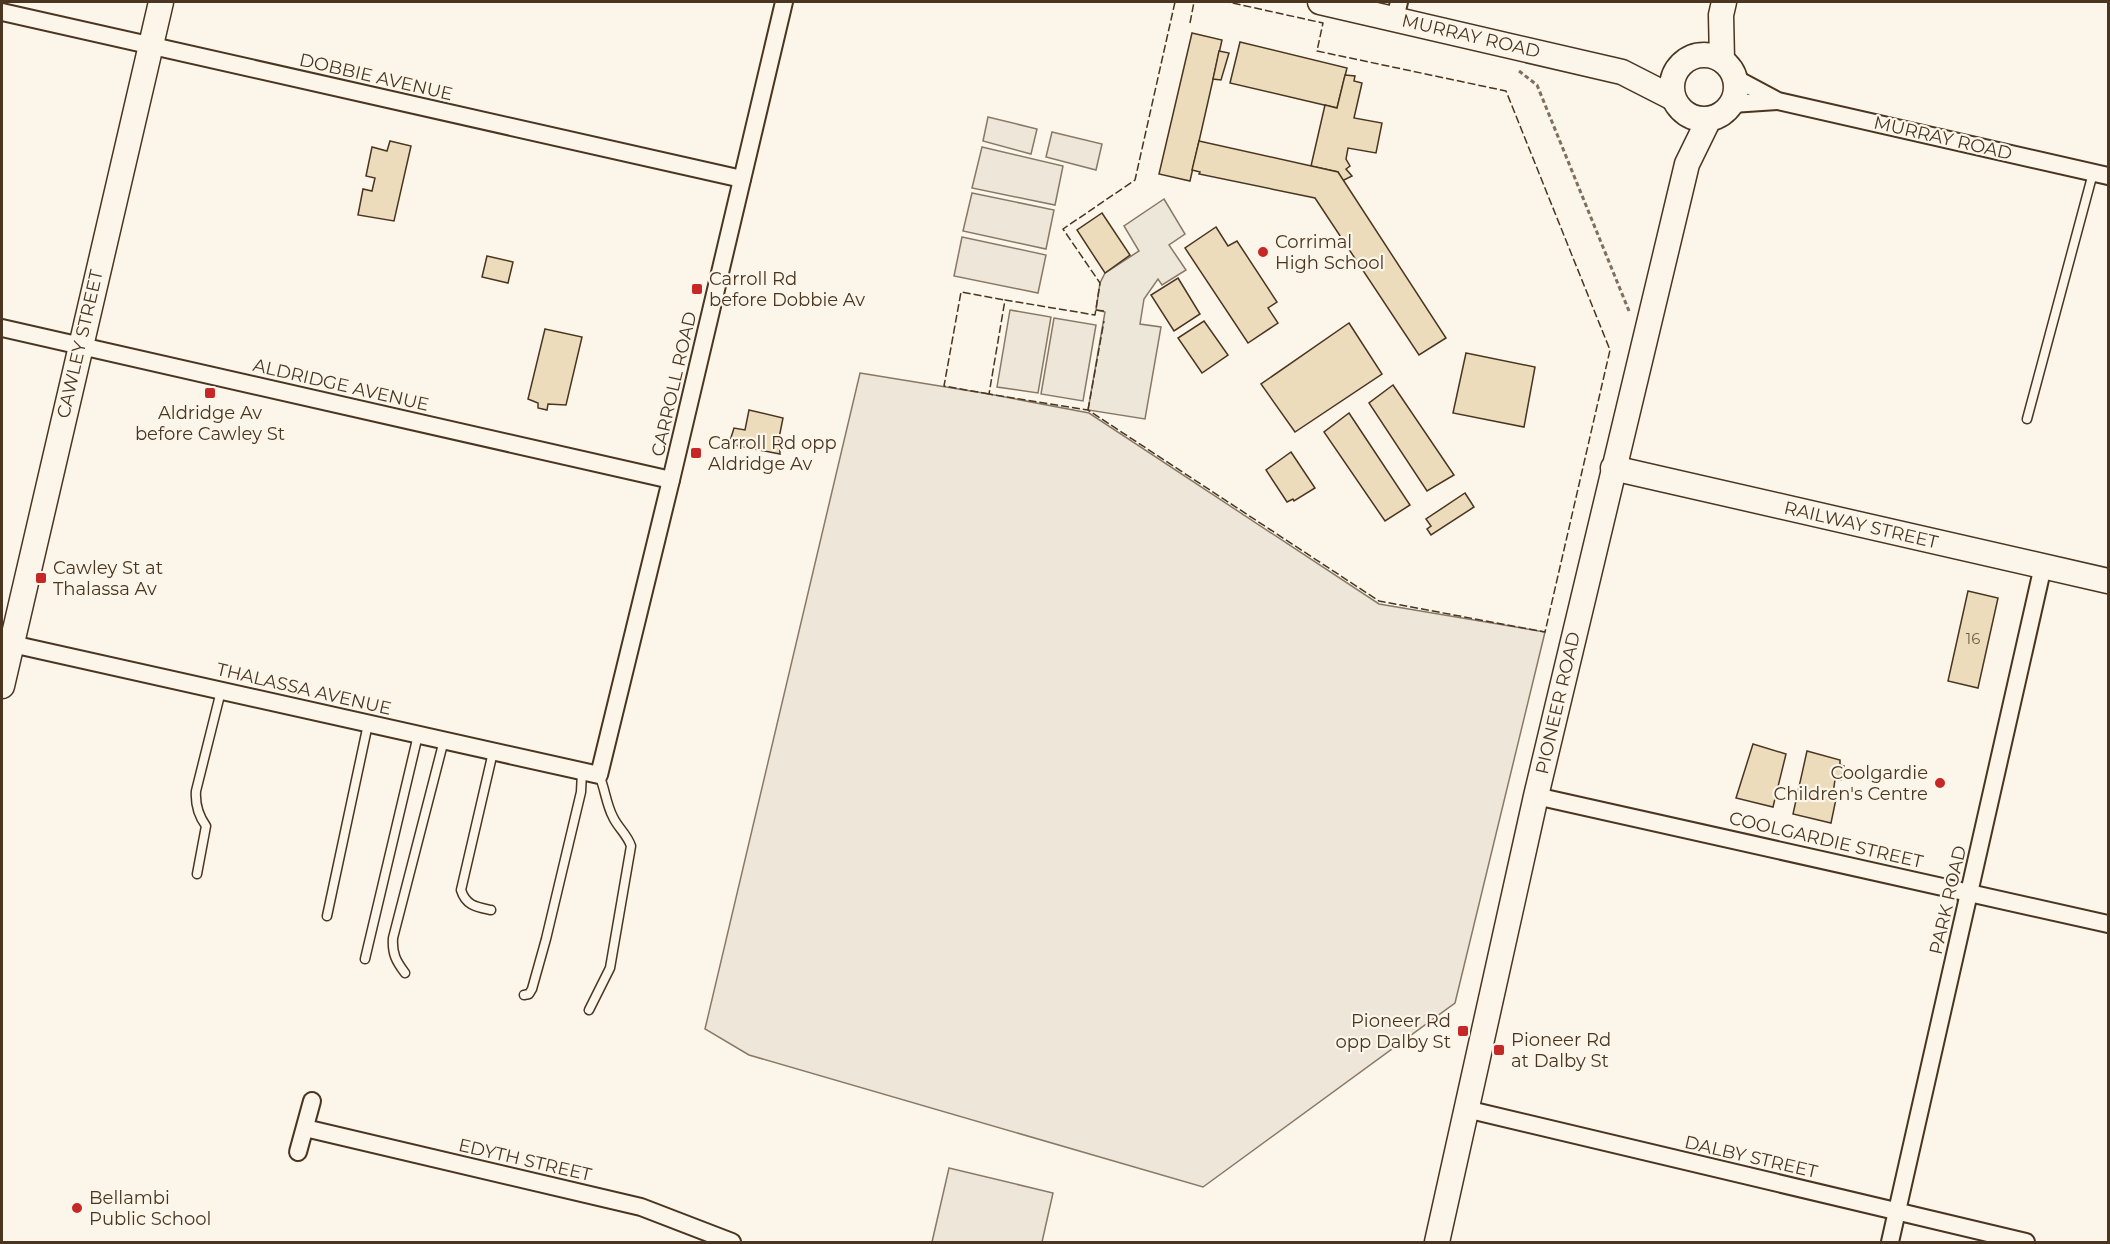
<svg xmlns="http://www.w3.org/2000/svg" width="2110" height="1244" font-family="Montserrat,sans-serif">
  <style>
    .green { fill: #ede6d9; stroke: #887966; stroke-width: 1.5 }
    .parking { fill: #ede7d9; stroke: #887966; stroke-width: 1.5 }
    .building { fill: #ecdcbc; stroke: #4a3520; stroke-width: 1.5 }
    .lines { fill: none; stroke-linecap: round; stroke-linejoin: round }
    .lane-casing { stroke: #4a3520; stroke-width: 11 }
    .street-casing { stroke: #4a3520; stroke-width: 20 }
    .secondary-casing { stroke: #4a3520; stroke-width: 27 }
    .path { stroke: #7f6f5c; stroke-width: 3; stroke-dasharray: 4.5 3; stroke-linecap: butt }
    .lane { stroke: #fbf6e9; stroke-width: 8 }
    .street { stroke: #fbf6e9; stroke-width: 16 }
    .secondary { stroke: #fbf6e9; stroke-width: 24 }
    .fence { stroke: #4a3520; stroke-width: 1.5; stroke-dasharray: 8 3; stroke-linecap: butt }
    .poi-dot { fill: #c62828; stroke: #fbf6e9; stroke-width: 2 }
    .labels { text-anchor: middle; stroke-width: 4.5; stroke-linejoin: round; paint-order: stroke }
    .number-label { font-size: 15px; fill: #725f47 }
    .street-label { font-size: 18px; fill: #4a3520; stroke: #fbf6e9 }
    .poi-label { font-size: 18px; fill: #4a3520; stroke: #fbf6e9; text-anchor: start }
  </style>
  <rect width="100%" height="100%" fill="#fbf6e9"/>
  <g class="green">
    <path d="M988,117L1037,129L1031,154L983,141Z"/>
    <path d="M1052,132L1102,144L1096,170L1046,157Z"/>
    <path d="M982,147L1063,166L1055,205L972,188Z"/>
    <path d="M972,193L1054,210L1046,249L963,231Z"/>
    <path d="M962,237L1046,255L1038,293L954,276Z"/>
    <path d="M1010,310L1051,317L1038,393L997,387Z"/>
    <path d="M1054,318L1096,325L1083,401L1041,394Z"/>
    <path d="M860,373L989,394L1089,413L1379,604L1545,632L1455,1003L1203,1187L749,1055L705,1029Z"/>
    <path d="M949,1168L1053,1193L1042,1242H932Z"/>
  </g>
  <path class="parking" d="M1164,199L1185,234L1169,245L1186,270L1162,285L1158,279L1144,299L1140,324L1161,327L1145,419L1088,410L1105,312L1096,310L1100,283L1105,273L1139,251L1124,226Z"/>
  <g class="building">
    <path d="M1192,33L1222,40L1190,181L1159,174Z"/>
    <path d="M1240,42L1347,68L1337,108L1230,83Z"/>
    <path d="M1219,51L1229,53L1221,80L1213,79Z"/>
    <path d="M1345,75L1355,76L1354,81L1362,83L1354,118L1382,123L1376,153L1348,148L1346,159L1350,166L1346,169L1352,176L1342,181L1338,172L1311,166L1325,105L1337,108Z"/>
    <path d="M390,141L411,146L394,221L358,215L363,189L372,191L375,178L366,176L372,147L387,151Z"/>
    <path d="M1199,141L1338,172L1446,338L1419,355L1315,198L1199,174L1200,172L1192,170Z"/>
    <path d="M1102,213L1130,255L1105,273L1077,230Z"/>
    <path d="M1216,227L1228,246L1237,241L1277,302L1268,308L1278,323L1248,343L1185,248Z"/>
    <path d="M487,256L513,262L508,283L482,277Z"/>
    <path d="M1178,278L1200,314L1174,331L1151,295Z"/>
    <path d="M1204,321L1228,355L1202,373L1178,338Z"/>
    <path d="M1349,323L1382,374L1295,432L1261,384Z"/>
    <path d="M545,329L582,337L566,405L548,404L547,410L538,408V403L528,399Z"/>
    <path d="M1466,353L1535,367L1524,427L1453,413Z"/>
    <path d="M1393,385L1454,475L1427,491L1369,403Z"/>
    <path d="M749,410L783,418L779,438L780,454L729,444L734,428L745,430Z"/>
    <path d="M1349,413L1410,505L1385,521L1324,432Z"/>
    <path d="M1291,452L1315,488L1294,501L1293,499L1287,502L1266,470Z"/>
    <path d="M1465,493L1474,507L1431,535L1427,529L1431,526L1426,519Z"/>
    <path d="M1968,591L1998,598L1978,688L1948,681Z"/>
    <path d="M1753,744L1786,754L1773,807L1736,798Z"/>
    <path d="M1807,751L1840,760V765L1844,766L1841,780H1835L1832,799H1836L1831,823L1793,814Z"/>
  </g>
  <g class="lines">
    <defs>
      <g id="lane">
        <path d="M2027,419L2093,173"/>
        <path d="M197,874L206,826C198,815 195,805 196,791L221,691"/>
        <path d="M491,910C477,907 466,906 461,890L493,752"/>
        <path d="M327,916L368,724"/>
        <path d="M365,959L418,735"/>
        <path d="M405,973C396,961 392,954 393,938L444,740"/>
        <path d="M524,995L529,994L532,989L546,939L581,792L582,772"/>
        <path d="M589,1010L610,968L631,846C627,834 618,828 613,817C606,804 605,788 599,775"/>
      </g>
      <g id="street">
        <path d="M2,12L742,179"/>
        <path d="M1395,18L1399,2"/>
        <path d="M1735,78L1778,101L2108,176"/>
        <path d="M1732,104L1777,101"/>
        <path d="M2,328L671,480"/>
        <path d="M3,642L599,775L671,480L784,2"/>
        <path d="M1536,796L2108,924"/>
        <path d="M1466,1109L2026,1242"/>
        <path d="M305,1128L641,1207L732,1242"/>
        <path d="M298,1152L312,1101"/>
        <path d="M1890,1242L2043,566"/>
      </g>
      <g id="secondary">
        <path d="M1320,2L1622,72L1673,98"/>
        <circle cx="1704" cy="87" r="32"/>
        <path d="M1722,60L1721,15L1724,2"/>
        <path d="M1613,468L2108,581"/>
        <path d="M2,686L161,2"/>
        <path d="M1437,1242L1536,796L1687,164L1709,119"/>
      </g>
    </defs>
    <use href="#lane" class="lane-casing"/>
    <use href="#street" class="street-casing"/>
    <use href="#secondary" class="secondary-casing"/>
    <path class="path" d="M1519,71L1537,85L1629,311"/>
    <use href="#lane" class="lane"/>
    <use href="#street" class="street"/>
    <use href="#secondary" class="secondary"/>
    <g class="fence">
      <path d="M1175,2L1135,180L1063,229L1100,283L1095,315L1005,300L989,394L1088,410L1379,601L1545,632L1610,350L1506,91L1317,51L1323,23L1228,2"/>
      <path d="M1190,23L1194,2"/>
      <path d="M1096,310L1105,311"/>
      <path d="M989,394L944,386L961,292L1005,300"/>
      <path d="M1088,410L1104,321"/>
    </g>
  </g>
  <g class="poi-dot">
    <circle cx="1263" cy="252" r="6"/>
    <rect x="691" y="283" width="12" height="12" rx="3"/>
    <rect x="204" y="387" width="12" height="12" rx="3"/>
    <rect x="690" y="447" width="12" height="12" rx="3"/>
    <rect x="35" y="572" width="12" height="12" rx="3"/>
    <circle cx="1940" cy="783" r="6"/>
    <rect x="1457" y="1025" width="12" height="12" rx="3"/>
    <rect x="1493" y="1044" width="12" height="12" rx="3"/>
    <circle cx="77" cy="1208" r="6"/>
  </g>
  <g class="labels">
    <g class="number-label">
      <text x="1973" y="644">16</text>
    </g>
    <g class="street-label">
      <text transform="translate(1471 36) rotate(13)" y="6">MURRAY ROAD</text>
      <text transform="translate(376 77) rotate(13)" y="6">DOBBIE AVENUE</text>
      <text transform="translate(1943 138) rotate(13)" y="6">MURRAY ROAD</text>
      <text transform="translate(80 344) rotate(-77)" y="6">CAWLEY STREET</text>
      <text transform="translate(674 384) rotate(-77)" y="6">CARROLL ROAD</text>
      <text transform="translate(341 385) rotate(13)" y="6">ALDRIDGE AVENUE</text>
      <text transform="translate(1861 525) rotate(13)" y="6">RAILWAY STREET</text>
      <text transform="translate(304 689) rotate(13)" y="6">THALASSA AVENUE</text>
      <text transform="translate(1558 703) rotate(-77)" y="6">PIONEER ROAD</text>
      <text transform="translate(1826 840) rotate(13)" y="6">COOLGARDIE STREET</text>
      <text transform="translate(1948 900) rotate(-77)" y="6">PARK ROAD</text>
      <text transform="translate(1751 1157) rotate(13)" y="6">DALBY STREET</text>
      <text transform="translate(525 1160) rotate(13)" y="6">EDYTH STREET</text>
    </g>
    <g class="poi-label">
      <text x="1275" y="248">Corrimal<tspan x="1275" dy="21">High School</tspan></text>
      <text x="709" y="285">Carroll Rd<tspan x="709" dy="21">before Dobbie Av</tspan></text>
      <text x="210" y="419" text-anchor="middle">Aldridge Av<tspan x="210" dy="21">before Cawley St</tspan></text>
      <text x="708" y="449">Carroll Rd opp<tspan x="708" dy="21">Aldridge Av</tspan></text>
      <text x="53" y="574">Cawley St at<tspan x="53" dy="21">Thalassa Av</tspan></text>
      <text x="1928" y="779" text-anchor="end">Coolgardie<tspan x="1928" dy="21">Children's Centre</tspan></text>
      <text x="1451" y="1027" text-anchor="end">Pioneer Rd<tspan x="1451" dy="21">opp Dalby St</tspan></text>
      <text x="1511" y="1046">Pioneer Rd<tspan x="1511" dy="21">at Dalby St</tspan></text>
      <text x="89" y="1204">Bellambi<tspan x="89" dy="21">Public School</tspan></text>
    </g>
  </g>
  <rect width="2110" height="1244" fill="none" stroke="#4a3520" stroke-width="6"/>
</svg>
